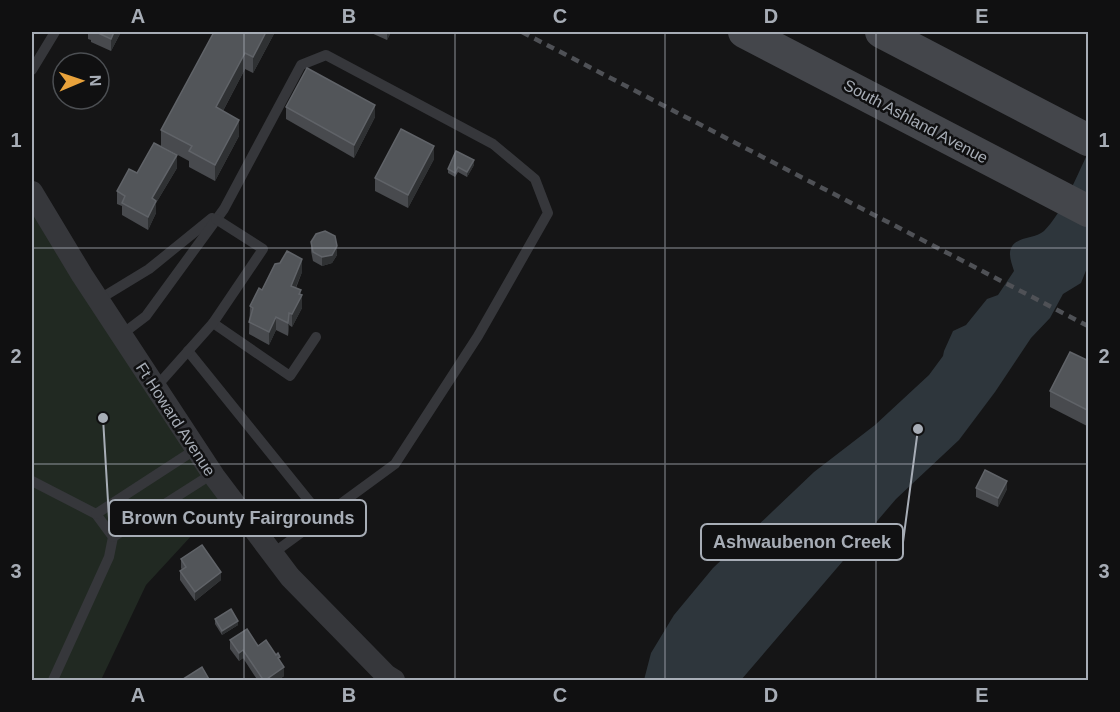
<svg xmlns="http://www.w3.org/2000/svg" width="1120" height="712" font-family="Arial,sans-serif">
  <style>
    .green { fill: #212922 }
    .water { fill: #2e363c }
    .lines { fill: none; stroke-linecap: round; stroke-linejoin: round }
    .service { stroke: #36373b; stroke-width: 10 }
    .minor { stroke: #36373b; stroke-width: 22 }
    .secondary { stroke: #44464b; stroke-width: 32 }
    .rail { stroke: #4f5156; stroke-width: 4.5; stroke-dasharray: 8 6; stroke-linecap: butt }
    .wall { fill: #484a4e }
    .shaded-wall { fill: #2f3133 }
    .building { fill: #525559; stroke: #606368; stroke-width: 1.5 }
    .grid { fill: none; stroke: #a7adb6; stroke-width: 1.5; stroke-opacity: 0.55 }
    .labels { text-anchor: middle; stroke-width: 5; stroke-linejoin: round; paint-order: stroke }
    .street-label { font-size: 16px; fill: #a7adb6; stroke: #101011 }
    .leader { fill: none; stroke: #a7adb6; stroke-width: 2 }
    .callout-dot { fill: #a7adb6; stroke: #101011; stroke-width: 2 }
    .callout { fill: #101011; stroke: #a7adb6; stroke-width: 2 }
    .callout-label { font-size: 18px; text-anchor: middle; font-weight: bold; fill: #a7adb6 }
    .neatline { fill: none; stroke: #a7adb6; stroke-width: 2 }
    .grid-label { font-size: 20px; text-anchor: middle; font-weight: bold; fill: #a7adb6 }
  </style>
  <rect width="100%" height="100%" fill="#151516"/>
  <path class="green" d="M32,192L228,496L146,585L101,680H32Z"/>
  <path class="water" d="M1088,153L1087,268L1081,283L1063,294L1050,318L1031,338L995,392L959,440L896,499L741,680H644L651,653L674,615L713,568L814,472L875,425L929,375L943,356L944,351L953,331L966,325L987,299L998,295L1014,271C1012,264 1008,255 1011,248C1017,236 1035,239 1044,231C1063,212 1076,177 1088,153Z"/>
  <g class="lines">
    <g class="service">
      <path d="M32,70L55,32"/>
      <path d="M98,300L149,269L212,218"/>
      <path d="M213,323L290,376L316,337"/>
      <path d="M121,335L146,316L224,209L301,65L326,55L493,144L535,179L548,213L478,336L395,464L272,554"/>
      <path d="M188,351L322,517"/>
      <path d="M156,387L213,323L263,249L216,219"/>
      <path d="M32,481L96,514L113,537L109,557L53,680"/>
      <path d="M96,514L196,449"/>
      <path d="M113,537L212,474"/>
    </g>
    <path class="minor" d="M32,192L82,275L214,476L290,577L386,675L394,680"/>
    <g class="secondary">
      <path d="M744,32L1088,211"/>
      <path d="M881,32L1088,140"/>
    </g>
    <path class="rail" d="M522,32L1088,326"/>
  </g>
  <g class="wall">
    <path d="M88,32H121L111,51L91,42V40L88,39Z"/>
    <path d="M214,32H275L253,73L245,69L223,111L239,136L215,181L189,167V161L161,146V130Z"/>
    <path d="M369,32H391L387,40Z"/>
    <path d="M286,107L375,117L354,158L286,119Z"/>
    <path d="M434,159L408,208L375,191V178Z"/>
    <path d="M474,165L467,177L458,172L455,177L448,173V169Z"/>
    <path d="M177,168L156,203V213L148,230L122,215V206L117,204V191L137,173Z"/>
    <path d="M311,242L337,255L332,263L322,266L313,261L311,251Z"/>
    <path d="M302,272L296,288L301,294L302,308L292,327L289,325L288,336L276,330L269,345L249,334L250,306L262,290Z"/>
    <path d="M1089,361V427L1050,407V391Z"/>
    <path d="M976,488L1007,489L998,507L976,497Z"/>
    <path d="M181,559L221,580L195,601L180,580V571L182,570L181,568Z"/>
    <path d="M215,619L238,625L222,635L215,624Z"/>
    <path d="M230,640L258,646L280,661L284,676L277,681H258L243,658L239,661L230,649Z"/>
  </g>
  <g class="shaded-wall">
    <path d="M114,32H121L111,51V39Z"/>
    <path d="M266,32H275L253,73V57Z"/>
    <path d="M387,32H391L387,40Z"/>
    <path d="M245,53V69L216,124V107Z"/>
    <path d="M375,105V117L354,158V145Z"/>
    <path d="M239,120V136L215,181V165Z"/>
    <path d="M434,146V159L408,208V195Z"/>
    <path d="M177,155V168L156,203V213L148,230V217L152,198Z"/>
    <path d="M474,160V165L467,177V172Z"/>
    <path d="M337,246V255L332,263L322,266V257Z"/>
    <path d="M302,259V272L291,298V286Z"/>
    <path d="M301,290V297L302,295V308L292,327V314Z"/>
    <path d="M289,313V325L288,336V323Z"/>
    <path d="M276,317V330L269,345V332Z"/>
    <path d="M1007,481V489L998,507V498Z"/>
    <path d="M221,572V580L195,601V592Z"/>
    <path d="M238,621V625L222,635V631Z"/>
    <path d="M243,650V658L239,661V653Z"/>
    <path d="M284,667V676L277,681H264Z"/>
  </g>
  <g class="building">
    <path d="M96,32H114L111,39Z"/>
    <path d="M214,32H266L253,57L245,53L216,107L239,120L215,165L189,151L192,146L161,130Z"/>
    <path d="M307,68L375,105L354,145L286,107Z"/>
    <path d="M401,129L434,146L408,195L375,178Z"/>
    <path d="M154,143L177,155L152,198L156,201L148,217L122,203L125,196L117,191L129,169L137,173Z"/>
    <path d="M456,151L474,160L467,172L458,167L455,173L448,169Z"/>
    <path d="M325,231L335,236L337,246L332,255L322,257L313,252L311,242L316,234Z"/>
    <path d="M287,251L302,259L291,286L301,290L299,294L302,295L292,314L289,313L288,323L276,317L269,332L249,322L253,308L250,306L259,288L262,290L275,264L280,263Z"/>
    <path d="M1070,352L1089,361V411L1050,391Z"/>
    <path d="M985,470L1007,481L998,498L976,488Z"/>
    <path d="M202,545L221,572L195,592L180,571L186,567L181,559Z"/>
    <path d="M231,609L238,621L222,631L215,619Z"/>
    <path d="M247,629L258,646L266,640L276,655L278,653L280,657L278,658L284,667L264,681L243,650L239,653L230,640Z"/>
    <path d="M202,667L210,681H180Z"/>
  </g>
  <path class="grid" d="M244,32V680M455,32V680M665,32V680M876,32V680M32,248H1088M32,464H1088"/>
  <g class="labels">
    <g class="street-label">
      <text transform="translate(916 121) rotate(28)" y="6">South Ashland Avenue</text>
      <text transform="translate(176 419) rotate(57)" y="6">Ft Howard Avenue</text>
    </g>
  </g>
  <path class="leader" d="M103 418L109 518M918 429L903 542"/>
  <g class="callout-dot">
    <circle cx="103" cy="418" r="6"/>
    <circle cx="918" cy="429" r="6"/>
  </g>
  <g class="callout">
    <rect x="109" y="500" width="257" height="36" rx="6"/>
    <rect x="701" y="524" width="202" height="36" rx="6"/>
  </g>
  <g class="callout-label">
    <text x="238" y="524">Brown County Fairgrounds</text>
    <text x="802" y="548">Ashwaubenon Creek</text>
  </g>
  <rect width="1120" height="712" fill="none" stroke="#101011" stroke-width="66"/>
  <g transform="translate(81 81) rotate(88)"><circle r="28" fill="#101011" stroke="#4c4f53" stroke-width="1.5"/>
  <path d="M0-4.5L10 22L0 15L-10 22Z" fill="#e8a23b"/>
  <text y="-9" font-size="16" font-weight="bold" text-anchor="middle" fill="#a7adb6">N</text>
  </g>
  <rect x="33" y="33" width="1054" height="646" class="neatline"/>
  <g class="grid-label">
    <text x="138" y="23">A</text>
    <text x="349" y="23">B</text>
    <text x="560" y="23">C</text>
    <text x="771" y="23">D</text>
    <text x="982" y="23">E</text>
    <text x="16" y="147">1</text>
    <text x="1104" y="147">1</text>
    <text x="16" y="363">2</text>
    <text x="1104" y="363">2</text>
    <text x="16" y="578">3</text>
    <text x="1104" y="578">3</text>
    <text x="138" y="702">A</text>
    <text x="349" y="702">B</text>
    <text x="560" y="702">C</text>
    <text x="771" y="702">D</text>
    <text x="982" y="702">E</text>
  </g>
</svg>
